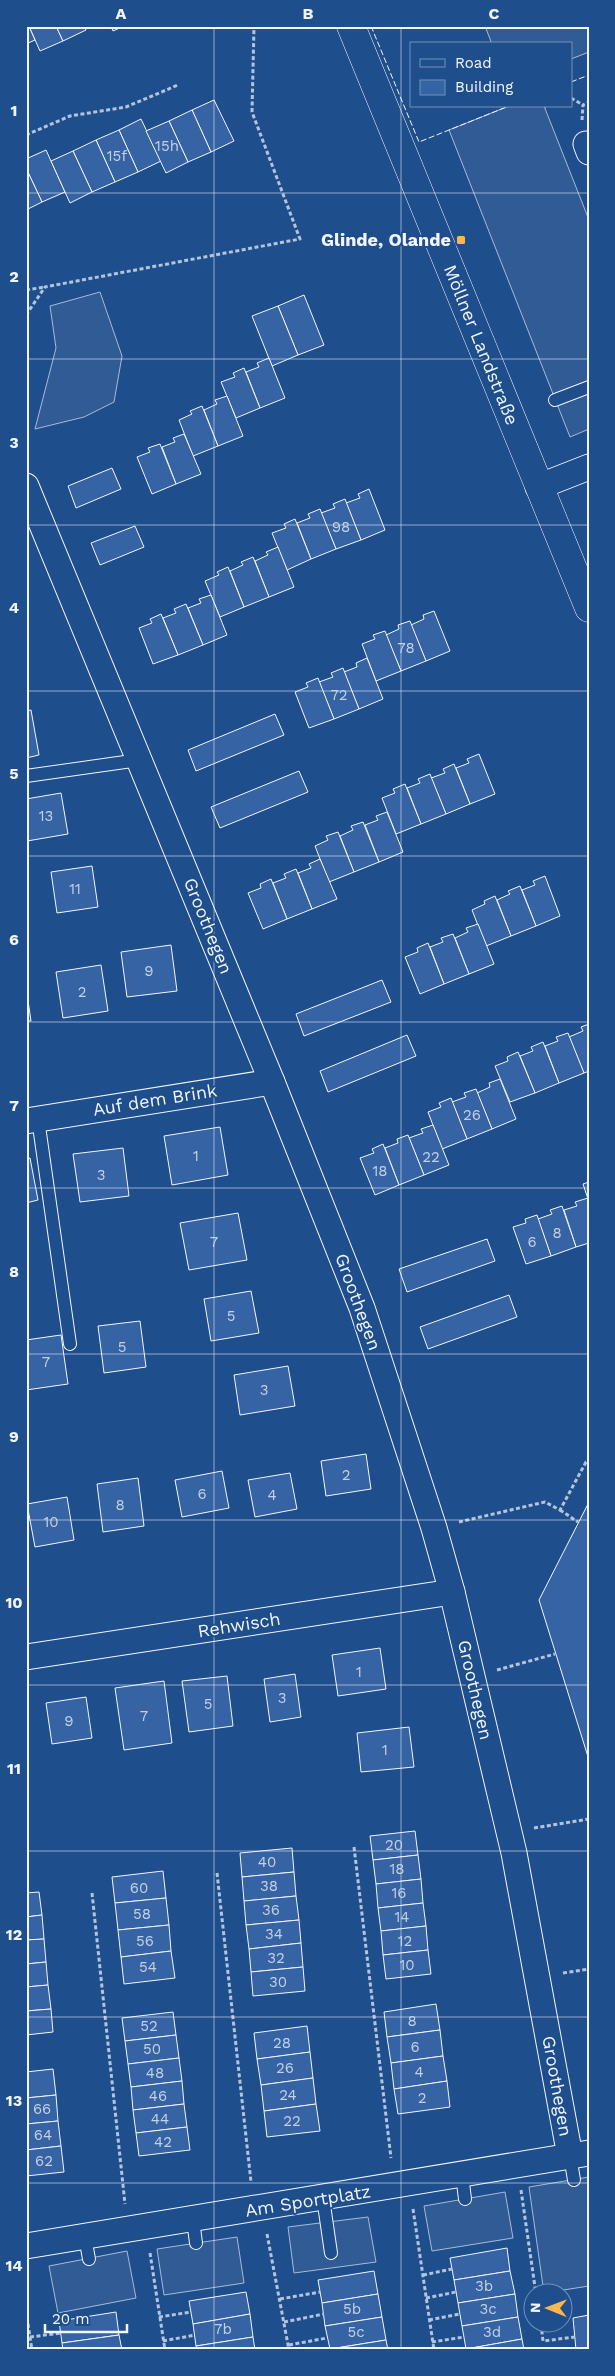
<svg xmlns="http://www.w3.org/2000/svg" width="615" height="2376" font-family="'Work Sans',sans-serif">
  <style>
    .built { fill: #305b95; stroke: #a8bbd7 }
    .building { fill: #3563a3; stroke: #f2f6ff }
    .lines { fill: none; stroke-linecap: round; stroke-linejoin: round }
    .lane-casing { stroke: #f2f6ff; stroke-width: 14 }
    .street-casing { stroke: #f2f6ff; stroke-width: 27 }
    .secondary-casing { stroke: #f2f6ff; stroke-width: 29 }
    .path { stroke: #b3c4dc; stroke-width: 3; stroke-dasharray: 4 2.5; stroke-linecap: butt }
    .lane { stroke: #1f4e8c; stroke-width: 12 }
    .street { stroke: #1f4e8c; stroke-width: 25 }
    .secondary { stroke: #1f4e8c; stroke-width: 28 }
    .fence { stroke: #f2f6ff; stroke-width: 1; stroke-dasharray: 6 2.5; stroke-linecap: butt }
    .grid { fill: none; stroke: #f2f6ff; stroke-width: 1; stroke-opacity: 0.55 }
    .poi-dot { fill: #ffb74d; stroke: #1f4e8c; stroke-width: 2 }
    .labels { text-anchor: middle; stroke-width: 4; stroke-linejoin: round; paint-order: stroke }
    .number-label { font-size: 15px; fill: #c3d1e8 }
    .poi-label { font-size: 18px; font-weight: bold; fill: #f2f6ff; stroke: #1f4e8c; text-anchor: end }
    .street-label { font-size: 18px; fill: #f2f6ff; stroke: #1f4e8c }
    .neatline { fill: none; stroke: #f2f6ff; stroke-width: 2 }
    .grid-label { font-size: 16px; text-anchor: middle; font-weight: bold; fill: #f2f6ff }
  </style>
  <rect width="100%" height="100%" fill="#1f4e8c"/>
  <g class="built">
    <path d="M485,26H589V52L571,59V44H492Z"/>
    <path d="M509,106H544L589,220V429L570,437L449,130Z"/>
    <path d="M100,292L122,356L114,402L84,417L35,429L56,348L50,306Z"/>
    <path d="M589,2177V2286L544,2293L529,2187Z"/>
    <path d="M505,2192L513,2238L432,2251L424,2206Z"/>
    <path d="M368,2217L376,2262L294,2273L288,2227Z"/>
    <path d="M237,2237L244,2283L164,2295L157,2249Z"/>
    <path d="M127,2251L136,2298L58,2313L49,2266Z"/>
  </g>
  <g class="building">
    <path d="M26,26H29L35,40L26,44Z"/>
    <path d="M29,26H56L63,41L40,51Z"/>
    <path d="M56,26H84L86,30L63,41Z"/>
    <path d="M111,26H124L113,31Z"/>
    <path d="M214,100L234,141L211,152L192,110Z"/>
    <path d="M192,110L211,152L188,162L169,121Z"/>
    <path d="M141,119L161,161L138,172L119,130Z"/>
    <path d="M169,121L188,162L166,173L146,131Z"/>
    <path d="M119,130L138,172L115,182L96,140Z"/>
    <path d="M96,140L115,182L92,192L73,151Z"/>
    <path d="M46,150L65,192L42,202L26,168V159Z"/>
    <path d="M73,151L92,192L70,203L51,161Z"/>
    <path d="M26,168L42,202L26,210Z"/>
    <path d="M304,295L324,345L298,355L278,306Z"/>
    <path d="M278,306L298,355L272,366L252,316Z"/>
    <path d="M269,358L285,398L260,408L246,372L259,367L257,363Z"/>
    <path d="M244,368L260,408L236,418L221,382L235,377L233,373Z"/>
    <path d="M227,396L243,436L218,446L204,410L217,404L215,400Z"/>
    <path d="M202,406L218,446L193,456L179,420L192,414L190,411Z"/>
    <path d="M184,434L201,474L176,484L162,447L175,442L173,438Z"/>
    <path d="M160,444L176,484L152,494L137,457L150,452L148,448Z"/>
    <path d="M112,468L121,489L76,508L68,486Z"/>
    <path d="M369,489L385,530L361,540L346,503L360,498L358,494Z"/>
    <path d="M345,499L361,540L336,549L321,513L335,508L333,504Z"/>
    <path d="M320,509L336,549L311,559L297,523L310,518L308,514Z"/>
    <path d="M295,519L311,559L287,570L272,533L286,528L284,524Z"/>
    <path d="M135,526L144,547L100,565L91,543Z"/>
    <path d="M278,547L294,587L269,597L255,561L268,555L266,552Z"/>
    <path d="M253,557L269,597L244,607L230,571L243,565L241,562Z"/>
    <path d="M228,567L244,607L220,617L205,581L219,575L217,572Z"/>
    <path d="M211,595L227,635L203,645L188,608L201,603L199,599Z"/>
    <path d="M186,604L203,645L178,655L163,618L176,613L174,609Z"/>
    <path d="M434,611L450,651L426,661L411,625L424,619L423,615Z"/>
    <path d="M161,614L178,655L153,664L139,628L152,623L150,619Z"/>
    <path d="M410,621L426,661L401,671L386,635L399,629L398,625Z"/>
    <path d="M385,631L401,671L376,681L362,644L375,639L373,635Z"/>
    <path d="M367,658L383,699L359,709L344,672L357,667L356,663Z"/>
    <path d="M343,668L359,709L334,719L319,682L333,677L331,673Z"/>
    <path d="M318,678L334,719L309,728L295,692L308,687L306,683Z"/>
    <path d="M31,710L39,755L26,758V711Z"/>
    <path d="M275,714L284,735L196,771L188,750Z"/>
    <path d="M479,754L495,794L470,804L456,768L469,763L467,759Z"/>
    <path d="M454,764L470,804L446,814L431,778L445,773L443,769Z"/>
    <path d="M299,771L308,792L220,828L211,807Z"/>
    <path d="M430,774L446,814L421,824L407,788L420,783L418,779Z"/>
    <path d="M405,784L421,824L396,834L382,798L395,793L393,789Z"/>
    <path d="M61,793L68,834L27,841L26,799Z"/>
    <path d="M387,812L403,852L379,862L365,825L378,820L376,816Z"/>
    <path d="M363,822L379,862L354,872L340,836L353,830L351,826Z"/>
    <path d="M338,832L354,872L329,882L315,846L328,840L326,836Z"/>
    <path d="M320,859L337,899L312,909L298,873L311,868L309,864Z"/>
    <path d="M92,866L98,907L57,913L51,872Z"/>
    <path d="M296,869L312,909L287,919L273,883L286,878L284,874Z"/>
    <path d="M545,876L560,916L536,926L522,890L535,885L533,881Z"/>
    <path d="M271,879L287,919L263,929L248,893L261,888L260,884Z"/>
    <path d="M520,886L536,926L511,936L497,900L510,894L508,891Z"/>
    <path d="M495,896L511,936L486,946L472,910L485,904L484,901Z"/>
    <path d="M478,924L494,964L469,974L455,938L468,932L466,928Z"/>
    <path d="M453,934L469,974L444,984L430,947L443,942L441,938Z"/>
    <path d="M428,943L444,984L420,994L405,957L418,952L417,948Z"/>
    <path d="M171,945L177,991L127,997L121,952Z"/>
    <path d="M101,965L108,1011L63,1018L56,972Z"/>
    <path d="M382,980L391,1002L304,1036L296,1014Z"/>
    <path d="M26,987L31,1021H26Z"/>
    <path d="M589,1024V1071L584,1073L569,1037L583,1031L581,1027Z"/>
    <path d="M568,1033L584,1073L559,1083L545,1046L558,1041L556,1037Z"/>
    <path d="M407,1035L416,1056L328,1092L320,1071Z"/>
    <path d="M543,1042L559,1083L535,1093L520,1056L533,1051L531,1047Z"/>
    <path d="M518,1052L535,1093L510,1102L495,1066L508,1061L507,1057Z"/>
    <path d="M500,1079L516,1119L492,1129L477,1093L490,1087L489,1083Z"/>
    <path d="M476,1089L492,1129L467,1139L452,1102L466,1097L464,1093Z"/>
    <path d="M451,1098L467,1139L442,1149L428,1112L441,1107L439,1103Z"/>
    <path d="M433,1125L449,1165L424,1175L409,1138L423,1133L421,1129Z"/>
    <path d="M220,1127L228,1175L172,1185L164,1136Z"/>
    <path d="M408,1135L424,1175L399,1185L385,1148L398,1143L397,1139Z"/>
    <path d="M383,1144L399,1185L375,1195L360,1158L374,1153L372,1149Z"/>
    <path d="M123,1148L129,1196L80,1202L73,1154Z"/>
    <path d="M30,1158L38,1200L26,1203V1159Z"/>
    <path d="M589,1182V1202L583,1184Z"/>
    <path d="M588,1198L589,1243L576,1247L564,1210L577,1206L575,1202Z"/>
    <path d="M562,1206L576,1247L551,1256L538,1219L552,1214L550,1210Z"/>
    <path d="M238,1213L247,1260L189,1270L180,1223Z"/>
    <path d="M537,1215L551,1256L526,1264L513,1227L526,1223L525,1219Z"/>
    <path d="M487,1239L495,1261L407,1292L399,1269Z"/>
    <path d="M251,1291L259,1333L211,1341L204,1299Z"/>
    <path d="M509,1295L517,1317L428,1349L420,1327Z"/>
    <path d="M140,1321L146,1367L104,1373L98,1326Z"/>
    <path d="M61,1335L68,1384L26,1390V1340Z"/>
    <path d="M288,1366L295,1406L240,1415L234,1375Z"/>
    <path d="M366,1454L371,1489L326,1496L321,1461Z"/>
    <path d="M222,1471L229,1508L182,1517L175,1480Z"/>
    <path d="M290,1473L297,1509L255,1517L248,1480Z"/>
    <path d="M138,1478L144,1526L103,1532L97,1484Z"/>
    <path d="M67,1497L74,1540L35,1547L27,1504Z"/>
    <path d="M589,1502V1760L539,1600Z"/>
    <path d="M380,1648L386,1689L338,1696L332,1655Z"/>
    <path d="M295,1674L301,1717L270,1722L264,1679Z"/>
    <path d="M227,1676L233,1726L189,1732L182,1681Z"/>
    <path d="M164,1681L172,1743L124,1750L115,1688Z"/>
    <path d="M86,1697L92,1738L52,1744L46,1703Z"/>
    <path d="M409,1727L414,1767L361,1772L357,1733Z"/>
    <path d="M415,1831L418,1855L373,1860L370,1836Z"/>
    <path d="M292,1848L294,1872L242,1877L240,1853Z"/>
    <path d="M418,1855L421,1879L376,1884L373,1860Z"/>
    <path d="M163,1871L166,1898L115,1903L112,1877Z"/>
    <path d="M294,1872L296,1896L244,1901L242,1877Z"/>
    <path d="M421,1879L423,1903L378,1908L376,1884Z"/>
    <path d="M39,1892L42,1915L26,1917V1893Z"/>
    <path d="M296,1896L299,1920L246,1925L244,1901Z"/>
    <path d="M166,1898L169,1925L118,1930L115,1903Z"/>
    <path d="M423,1903L426,1926L381,1931L378,1908Z"/>
    <path d="M42,1915L44,1939L26,1940V1917Z"/>
    <path d="M299,1920L301,1943L249,1949L246,1925Z"/>
    <path d="M169,1925L171,1951L121,1957L118,1930Z"/>
    <path d="M426,1926L428,1950L383,1955L381,1931Z"/>
    <path d="M44,1939L46,1962L26,1964V1940Z"/>
    <path d="M301,1943L303,1967L251,1972L249,1949Z"/>
    <path d="M428,1950L431,1974L386,1979L383,1955Z"/>
    <path d="M171,1951L175,1978L124,1984L121,1957Z"/>
    <path d="M46,1962L48,1985L26,1987V1964Z"/>
    <path d="M303,1967L305,1991L253,1996L251,1972Z"/>
    <path d="M48,1985L51,2009L26,2011V1987Z"/>
    <path d="M436,2004L440,2030L387,2037L384,2012Z"/>
    <path d="M51,2009L53,2032L26,2035V2011Z"/>
    <path d="M173,2012L176,2035L125,2041L122,2018Z"/>
    <path d="M307,2026L310,2052L257,2059L254,2033Z"/>
    <path d="M440,2030L443,2056L391,2063L387,2037Z"/>
    <path d="M176,2035L179,2058L128,2064L125,2041Z"/>
    <path d="M310,2052L313,2078L261,2085L257,2059Z"/>
    <path d="M443,2056L447,2081L394,2089L391,2063Z"/>
    <path d="M179,2058L182,2081L131,2087L128,2064Z"/>
    <path d="M53,2069L56,2095L26,2098V2072Z"/>
    <path d="M313,2078L316,2104L264,2111L261,2085Z"/>
    <path d="M182,2081L184,2104L133,2110L131,2087Z"/>
    <path d="M447,2081L450,2107L398,2114L394,2089Z"/>
    <path d="M56,2095L58,2121L26,2124V2098Z"/>
    <path d="M184,2104L187,2127L136,2133L133,2110Z"/>
    <path d="M316,2104L320,2131L267,2137L264,2111Z"/>
    <path d="M58,2121L61,2146L26,2150V2124Z"/>
    <path d="M187,2127L190,2150L139,2156L136,2133Z"/>
    <path d="M61,2146L64,2172L26,2176V2150Z"/>
    <path d="M507,2248L510,2271L454,2280L450,2258Z"/>
    <path d="M374,2271L378,2294L322,2303L318,2280Z"/>
    <path d="M510,2271L515,2294L458,2303L454,2280Z"/>
    <path d="M246,2292L250,2314L193,2324L189,2301Z"/>
    <path d="M378,2294L382,2317L325,2326L322,2303Z"/>
    <path d="M515,2294L518,2317L462,2326L458,2303Z"/>
    <path d="M116,2312L119,2335L62,2343L59,2321Z"/>
    <path d="M250,2314L253,2337L196,2346L193,2324Z"/>
    <path d="M589,2315V2350H576L573,2318Z"/>
    <path d="M382,2317L386,2340L330,2349L325,2326Z"/>
    <path d="M518,2317L522,2339L466,2349L462,2326Z"/>
    <path d="M119,2335L122,2350H63L62,2343Z"/>
    <path d="M253,2337L255,2350H197L196,2346Z"/>
    <path d="M522,2339L524,2350H466V2349Z"/>
    <path d="M386,2340L388,2350H330V2349Z"/>
  </g>
  <g class="lines">
    <defs>
      <g id="lane">
        <path d="M555,400L589,387"/>
        <path d="M26,776L139,760"/>
        <path d="M38,1119L70,1344"/>
        <path d="M570,2156L574,2180"/>
        <path d="M462,2175L465,2199"/>
        <path d="M323,2198L331,2253"/>
        <path d="M193,2220L196,2243"/>
        <path d="M85,2237L89,2259"/>
      </g>
      <g id="street">
        <path d="M586,144L589,152"/>
        <path d="M26,486L272,1082L362,1308L434,1528L452,1592L514,1853L570,2156"/>
        <path d="M538,487L589,467"/>
        <path d="M26,1121L272,1082"/>
        <path d="M26,1657L452,1592"/>
        <path d="M26,2246L589,2153"/>
      </g>
      <path id="secondary" d="M351,26L589,608"/>
    </defs>
    <use href="#lane" class="lane-casing"/>
    <use href="#street" class="street-casing"/>
    <use href="#secondary" class="secondary-casing"/>
    <g class="path">
      <path d="M571,98L583,105"/>
      <path d="M544,107L545,106"/>
      <path d="M582,120L583,105L589,102"/>
      <path d="M26,135L70,116L126,107L178,85"/>
      <path d="M26,290L45,287"/>
      <path d="M26,315L45,287L300,239L252,112L254,26"/>
      <path d="M560,1510L578,1522"/>
      <path d="M459,1522L545,1502L560,1510L586,1462L589,1461"/>
      <path d="M497,1670L555,1654"/>
      <path d="M534,1828L589,1819"/>
      <path d="M354,1847L391,2158"/>
      <path d="M217,1873L251,2182"/>
      <path d="M92,1893L125,2204"/>
      <path d="M563,1973L589,1969"/>
      <path d="M521,2190L536,2294"/>
      <path d="M413,2209L434,2350"/>
      <path d="M267,2234L289,2350"/>
      <path d="M150,2253L165,2350"/>
      <path d="M423,2275L452,2269"/>
      <path d="M426,2298L456,2292"/>
      <path d="M280,2299L320,2292"/>
      <path d="M26,2311L32,2350"/>
      <path d="M159,2317L191,2312"/>
      <path d="M429,2320L460,2314"/>
      <path d="M284,2322L324,2314"/>
      <path d="M541,2324L543,2341L575,2337"/>
      <path d="M30,2337L61,2333"/>
      <path d="M163,2341L195,2335"/>
      <path d="M432,2342L464,2337"/>
      <path d="M289,2345L327,2338"/>
    </g>
    <use href="#lane" class="lane"/>
    <use href="#street" class="street"/>
    <use href="#secondary" class="secondary"/>
    <g class="fence">
      <path d="M371,26L419,142L509,106"/>
      <path d="M571,82L589,75"/>
    </g>
  </g>
  <path class="grid" d="M214,26V2350M401,26V2350M26,193H589M26,359H589M26,525H589M26,691H589M26,856H589M26,1022H589M26,1188H589M26,1354H589M26,1520H589M26,1685H589M26,1851H589M26,2017H589M26,2183H589"/>
  <rect class="poi-dot" x="456" y="235" width="10" height="10" rx="2.5"/>
  <g class="labels">
    <g class="number-label">
      <text x="167" y="151">15h</text>
      <text x="117" y="161">15f</text>
      <text x="341" y="532">98</text>
      <text x="406" y="653">78</text>
      <text x="339" y="700">72</text>
      <text x="46" y="821">13</text>
      <text x="75" y="894">11</text>
      <text x="149" y="976">9</text>
      <text x="82" y="997">2</text>
      <text x="472" y="1120">26</text>
      <text x="196" y="1161">1</text>
      <text x="431" y="1162">22</text>
      <text x="380" y="1176">18</text>
      <text x="101" y="1180">3</text>
      <text x="557" y="1238">8</text>
      <text x="214" y="1247">7</text>
      <text x="532" y="1247">6</text>
      <text x="231" y="1321">5</text>
      <text x="122" y="1352">5</text>
      <text x="46" y="1367">7</text>
      <text x="264" y="1395">3</text>
      <text x="346" y="1480">2</text>
      <text x="202" y="1499">6</text>
      <text x="272" y="1500">4</text>
      <text x="120" y="1510">8</text>
      <text x="51" y="1527">10</text>
      <text x="359" y="1677">1</text>
      <text x="282" y="1703">3</text>
      <text x="208" y="1709">5</text>
      <text x="144" y="1721">7</text>
      <text x="69" y="1726">9</text>
      <text x="385" y="1755">1</text>
      <text x="394" y="1850">20</text>
      <text x="267" y="1867">40</text>
      <text x="397" y="1874">18</text>
      <text x="269" y="1891">38</text>
      <text x="139" y="1893">60</text>
      <text x="399" y="1898">16</text>
      <text x="271" y="1915">36</text>
      <text x="142" y="1919">58</text>
      <text x="402" y="1922">14</text>
      <text x="274" y="1939">34</text>
      <text x="145" y="1946">56</text>
      <text x="405" y="1946">12</text>
      <text x="276" y="1963">32</text>
      <text x="407" y="1970">10</text>
      <text x="148" y="1972">54</text>
      <text x="278" y="1987">30</text>
      <text x="412" y="2026">8</text>
      <text x="149" y="2031">52</text>
      <text x="282" y="2048">28</text>
      <text x="415" y="2052">6</text>
      <text x="152" y="2054">50</text>
      <text x="285" y="2073">26</text>
      <text x="419" y="2077">4</text>
      <text x="155" y="2078">48</text>
      <text x="288" y="2100">24</text>
      <text x="158" y="2101">46</text>
      <text x="422" y="2103">2</text>
      <text x="42" y="2114">66</text>
      <text x="160" y="2124">44</text>
      <text x="292" y="2126">22</text>
      <text x="43" y="2140">64</text>
      <text x="163" y="2147">42</text>
      <text x="44" y="2166">62</text>
      <text x="484" y="2291">3b</text>
      <text x="352" y="2314">5b</text>
      <text x="488" y="2314">3c</text>
      <text x="223" y="2334">7b</text>
      <text x="356" y="2337">5c</text>
      <text x="492" y="2337">3d</text>
    </g>
    <g class="poi-label">
      <text x="451" y="246">Glinde, Olande</text>
    </g>
    <g class="street-label">
      <text transform="translate(481 345) rotate(68)" y="6">Möllner Landstraße</text>
      <text transform="translate(208 926) rotate(68)" y="6">Groothegen</text>
      <text transform="translate(155 1100) rotate(-9)" y="6">Auf dem Brink</text>
      <text transform="translate(358 1302) rotate(70)" y="6">Groothegen</text>
      <text transform="translate(239 1625) rotate(-9)" y="6">Rehwisch</text>
      <text transform="translate(475 1690) rotate(77)" y="6">Groothegen</text>
      <text transform="translate(557 2086) rotate(80)" y="6">Groothegen</text>
      <text transform="translate(308 2201) rotate(-9)" y="6">Am Sportplatz</text>
    </g>
  </g>
  <rect width="615" height="2376" fill="none" stroke="#1f4e8c" stroke-width="55"/>
  <rect x="410" y="42" width="162" height="65" fill="#1f4e8c" stroke="#7391ba"/>
  <rect x="420" y="59" width="25" height="8" fill="#1f4e8c" stroke="#7391ba"/>
  <text x="455" y="68" font-size="15" fill="#f2f6ff">Road</text>
  <rect x="420" y="80" width="25" height="15" fill="#3563a3" stroke="#7391ba"/>
  <text x="455" y="92" font-size="15" fill="#f2f6ff">Building</text>
  <g transform="translate(548 2308) rotate(271)"><circle r="24" fill="#1f4e8c" stroke="#7391ba"/>
  <path d="M0-4L9 19L0 12L-9 19Z" fill="#ffb74d"/>
  <text y="-8" font-size="14" font-weight="bold" text-anchor="middle" fill="#f2f6ff">N</text>
  </g>
  <path d="M45 2324v8h82v-8" fill="none" stroke="#f2f6ff" stroke-width="2.5"/>
  <text x="52" y="2324" font-size="15" fill="#f2f6ff" stroke="#1f4e8c" stroke-width="4" paint-order="stroke">20 m</text>
  <rect x="28" y="28" width="560" height="2320" class="neatline"/>
  <g class="grid-label">
    <text x="121" y="19">A</text>
    <text x="308" y="19">B</text>
    <text x="494" y="19">C</text>
    <text x="14" y="116">1</text>
    <text x="14" y="282">2</text>
    <text x="14" y="448">3</text>
    <text x="14" y="613">4</text>
    <text x="14" y="779">5</text>
    <text x="14" y="945">6</text>
    <text x="14" y="1111">7</text>
    <text x="14" y="1277">8</text>
    <text x="14" y="1442">9</text>
    <text x="14" y="1608">10</text>
    <text x="14" y="1774">11</text>
    <text x="14" y="1940">12</text>
    <text x="14" y="2106">13</text>
    <text x="14" y="2271">14</text>
  </g>
</svg>
